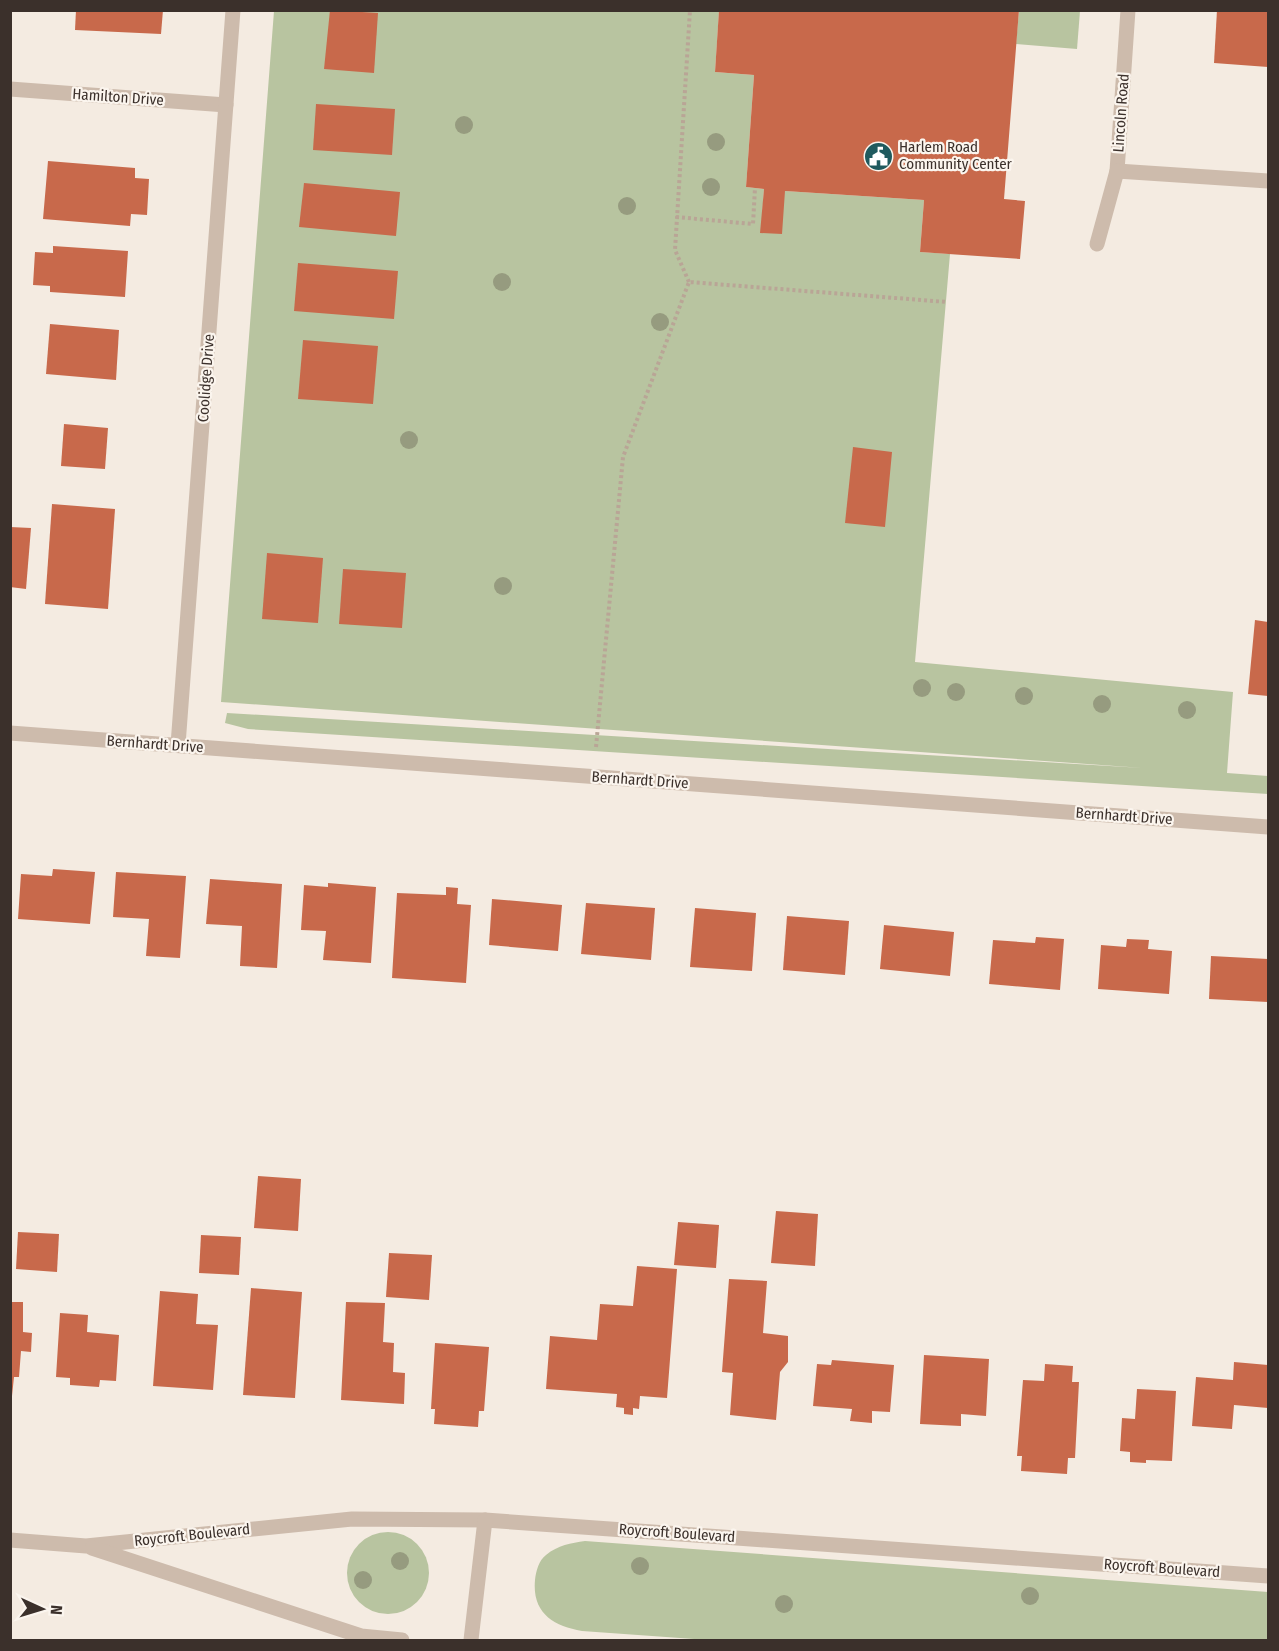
<svg xmlns="http://www.w3.org/2000/svg" width="1279" height="1651" font-family="'Fira Sans Condensed',sans-serif">
  <style>
    .green { fill: #b8c4a0 }
    .building { fill: #c8694b }
    .lines { fill: none; stroke-linecap: round; stroke-linejoin: round }
    .path { stroke: #b9a596; stroke-width: 4; stroke-dasharray: 3 3; stroke-linecap: butt }
    .minor { stroke: #cdbbac; stroke-width: 15 }
    .tree { fill: #969b7f }
    .labels { text-anchor: middle; stroke-width: 4.5; stroke-linejoin: round; paint-order: stroke }
    .street-label { font-size: 15px; fill: #3b302b; stroke: #fbf5ee }
    .poi-label { font-size: 15px; fill: #3b302b; stroke: #fbf5ee; text-anchor: start }
  </style>
  <rect width="100%" height="100%" fill="#f4ebe1"/>
  <g class="green">
    <path d="M274,11H719L715,72L754,75L746,187L764,189L761,233L785,191L924,200L920,252L950,254L915,662L1233,692L1227,773L1268,776V794L248,729L225,723L227,713L1143,768L221,702Z"/>
    <path d="M1019,11H1080L1077,49L1016,44Z"/>
    <circle cx="388" cy="1573" r="41"/>
    <path d="M585,1541L1268,1592V1640H708L582,1631C553,1626 532,1613 535,1580C536,1571 539,1560 546,1555C558,1545 571,1543 585,1541Z"/>
  </g>
  <g class="building">
    <path d="M76,10H163L161,34L75,30Z"/>
    <path d="M330,10L378,13L374,73L324,69Z"/>
    <path d="M719,10H1019L1004,199L1025,201L1020,259L920,252L924,200L785,191L782,234L760,233L764,189L746,187L754,75L715,72Z"/>
    <path d="M1217,10H1268V67L1214,63Z"/>
    <path d="M316,104L395,109L392,155L313,150Z"/>
    <path d="M48,161L135,168V178L149,179L147,215L131,214L130,226L43,219Z"/>
    <path d="M304,183L400,192L396,236L299,227Z"/>
    <path d="M53,246L128,251L125,297L50,292V286L33,285L35,252L53,253Z"/>
    <path d="M298,263L398,271L394,319L294,311Z"/>
    <path d="M50,324L119,330L116,380L46,374Z"/>
    <path d="M303,340L378,346L373,404L298,399Z"/>
    <path d="M64,424L108,428L105,469L61,466Z"/>
    <path d="M853,447L892,452L885,527L845,523Z"/>
    <path d="M52,504L115,509L108,609L45,604Z"/>
    <path d="M10,527L31,528L26,589L10,587Z"/>
    <path d="M267,553L323,558L318,623L262,619Z"/>
    <path d="M343,569L406,573L402,628L339,624Z"/>
    <path d="M1255,620L1268,622V696L1248,694Z"/>
    <path d="M53,869L95,872L90,924L18,919L21,874L52,876Z"/>
    <path d="M116,872L186,876L180,958L146,956L149,919L113,917Z"/>
    <path d="M210,879L282,884L277,968L240,966L242,926L206,924Z"/>
    <path d="M328,883L376,887L371,963L323,960L326,931L301,930L304,885L328,887Z"/>
    <path d="M446,887L458,888L457,904L471,905L466,983L392,978L397,893L446,895Z"/>
    <path d="M492,899L562,905L558,951L489,945Z"/>
    <path d="M586,903L655,908L651,960L581,954Z"/>
    <path d="M695,908L756,913L752,971L690,967Z"/>
    <path d="M787,916L849,921L845,975L783,970Z"/>
    <path d="M884,925L954,932L950,976L880,969Z"/>
    <path d="M1036,937L1064,939L1060,990L989,984L993,940L1035,943Z"/>
    <path d="M1127,939L1149,940L1148,949L1172,951L1169,994L1098,989L1101,945L1126,947Z"/>
    <path d="M1211,956L1268,959V1002L1209,999Z"/>
    <path d="M258,1176L301,1179L298,1231L254,1228Z"/>
    <path d="M776,1211L818,1214L815,1266L771,1263Z"/>
    <path d="M678,1222L719,1225L716,1268L674,1265Z"/>
    <path d="M18,1232L59,1234L57,1272L16,1269Z"/>
    <path d="M201,1235L241,1237L239,1275L199,1273Z"/>
    <path d="M389,1253L432,1255L429,1300L386,1297Z"/>
    <path d="M637,1266L677,1269L667,1398L640,1396L639,1409L633,1408V1415L624,1414V1408L616,1407L617,1394L546,1389L550,1336L597,1340L600,1304L633,1306Z"/>
    <path d="M729,1279L767,1281L763,1333L788,1336V1362L780,1372L776,1420L730,1415L733,1373L722,1372Z"/>
    <path d="M251,1288L302,1292L295,1398L243,1395Z"/>
    <path d="M160,1291L198,1294L196,1324L218,1325L213,1390L153,1386Z"/>
    <path d="M10,1302H23V1332L32,1333L31,1352L21,1351L19,1377H14L12,1396H10Z"/>
    <path d="M346,1302L385,1303L383,1342L394,1343L393,1372L405,1373L404,1404L341,1400Z"/>
    <path d="M60,1313L88,1315L87,1332L119,1335L116,1381L100,1380L99,1387L70,1385V1378L56,1377Z"/>
    <path d="M435,1343L489,1347L484,1411H479L478,1427L434,1424L435,1409H431Z"/>
    <path d="M924,1355L989,1359L986,1416L961,1414V1426L920,1424Z"/>
    <path d="M832,1360L894,1365L890,1412L872,1411V1423L850,1421L852,1409L813,1406L817,1364L831,1365Z"/>
    <path d="M1234,1362L1268,1365V1408L1234,1405L1232,1429L1192,1426L1196,1377L1233,1380Z"/>
    <path d="M1045,1364L1073,1366L1072,1382H1079L1075,1458H1068L1067,1474L1021,1471L1022,1456H1017L1023,1380L1044,1381Z"/>
    <path d="M1137,1389L1176,1391L1172,1461L1146,1460V1463L1130,1462V1452L1120,1451L1122,1418L1135,1419Z"/>
  </g>
  <g class="lines">
    <g class="path">
      <path d="M676,217L753,224L755,188"/>
      <path d="M689,282L675,250L690,10"/>
      <path d="M596,747L623,457L689,282L947,302"/>
    </g>
    <g class="minor">
      <path d="M1128,10L1117,171L1268,181"/>
      <path d="M10,89L226,105"/>
      <path d="M1097,244L1117,171"/>
      <path d="M10,733L1268,827"/>
      <path d="M178,745L233,10"/>
      <path d="M10,1540L86,1546L352,1519L485,1520L1268,1576"/>
      <path d="M92,1548L361,1636L402,1640"/>
      <path d="M471,1640L485,1520"/>
    </g>
  </g>
  <g class="tree">
    <circle cx="464" cy="125" r="9"/>
    <circle cx="716" cy="142" r="9"/>
    <circle cx="711" cy="187" r="9"/>
    <circle cx="627" cy="206" r="9"/>
    <circle cx="502" cy="282" r="9"/>
    <circle cx="660" cy="322" r="9"/>
    <circle cx="409" cy="440" r="9"/>
    <circle cx="503" cy="586" r="9"/>
    <circle cx="922" cy="688" r="9"/>
    <circle cx="956" cy="692" r="9"/>
    <circle cx="1024" cy="696" r="9"/>
    <circle cx="1102" cy="704" r="9"/>
    <circle cx="1187" cy="710" r="9"/>
    <circle cx="400" cy="1561" r="9"/>
    <circle cx="640" cy="1566" r="9"/>
    <circle cx="363" cy="1580" r="9"/>
    <circle cx="1030" cy="1596" r="9"/>
    <circle cx="784" cy="1604" r="9"/>
  </g>
  <defs>
    <symbol id="civic-disc" viewBox="-11 -11 22 22"><circle r="9.5" fill="#1f5a5e" stroke="#fbf5ee"/><path d="M-.6-6.5H3V-4.5H.6V-3L4-1V1h2V6H-6V1h2V-1L-.6-3ZM-1.2 2.5V6h2.4V2.5Z" fill="#fff"/></symbol>
  </defs>
  <g fill-rule="evenodd">
    <use href="#civic-disc" x="862" y="140" width="33" height="33"/>
  </g>
  <g class="labels">
    <g class="street-label">
      <text transform="translate(118 97) rotate(4)" y="5">Hamilton Drive</text>
      <text transform="translate(1121 113) rotate(-86)" y="5">Lincoln Road</text>
      <text transform="translate(206 378) rotate(-86)" y="5">Coolidge Drive</text>
      <text transform="translate(155 744) rotate(4)" y="5">Bernhardt Drive</text>
      <text transform="translate(640 780) rotate(4)" y="5">Bernhardt Drive</text>
      <text transform="translate(1124 816) rotate(4)" y="5">Bernhardt Drive</text>
      <text transform="translate(677 1533) rotate(4)" y="5">Roycroft Boulevard</text>
      <text transform="translate(192 1535) rotate(-6)" y="5">Roycroft Boulevard</text>
      <text transform="translate(1162 1568) rotate(4)" y="5">Roycroft Boulevard</text>
    </g>
    <g class="poi-label">
      <text x="899" y="152">Harlem Road<tspan x="899" dy="17">Community Center</tspan></text>
    </g>
  </g>
  <rect width="1279" height="1651" fill="none" stroke="#3b302b" stroke-width="24"/>
  <g transform="translate(42 1609) rotate(94)" stroke="#fbf5ee" stroke-width="4.5" paint-order="stroke">
  <path d="M0-4.5L10 22L0 15L-10 22Z" fill="#3b302b"/>
  <text y="-9" font-size="16" font-weight="bold" text-anchor="middle" fill="#3b302b">N</text>
  </g>
</svg>
